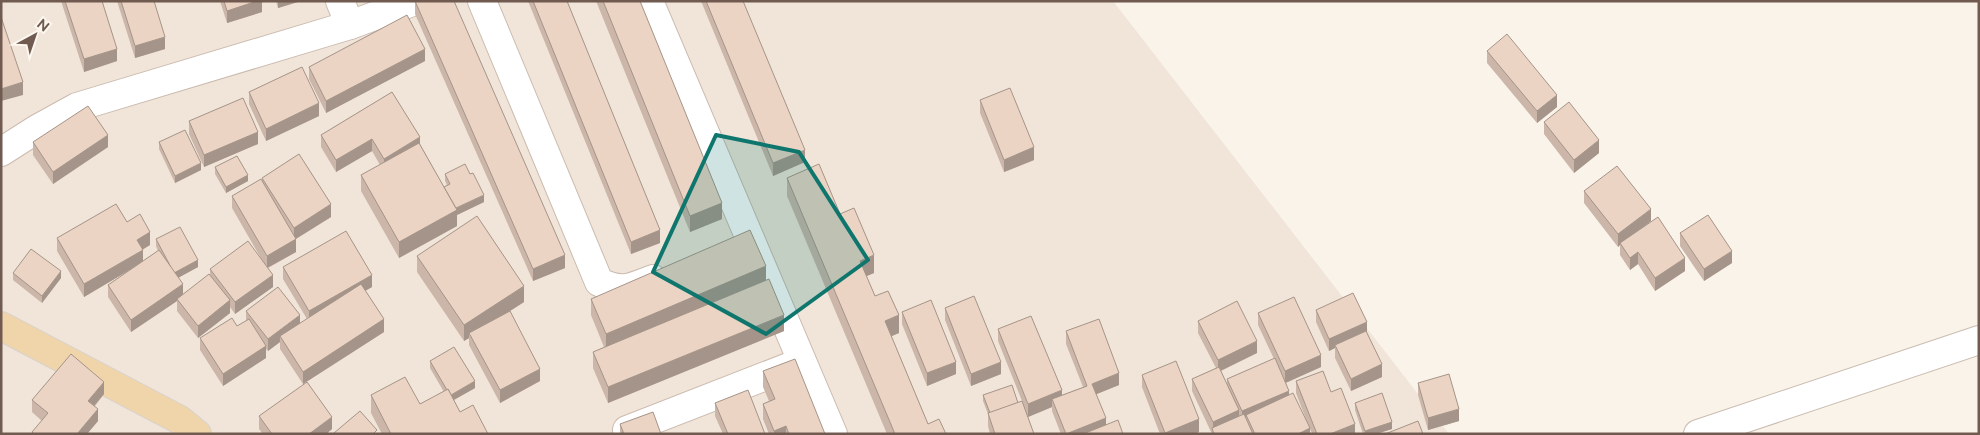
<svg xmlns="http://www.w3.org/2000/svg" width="1980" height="435" font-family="Raleway,sans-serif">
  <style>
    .residential { fill: #f0e5d8 }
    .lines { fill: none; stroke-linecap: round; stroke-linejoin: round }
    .minor-casing { stroke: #cbbbb0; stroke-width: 30 }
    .primary-casing { stroke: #d7d1ce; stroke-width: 30 }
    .minor { stroke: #fff; stroke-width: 28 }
    .primary { stroke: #f0d5aa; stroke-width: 28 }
    .wall { fill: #cbb6a9 }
    .shaded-wall { fill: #a59489 }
    .building { fill: #ecd4c4; stroke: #a59489 }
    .marked { fill: #0f766e; fill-opacity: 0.2; stroke: #0f766e; stroke-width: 4; stroke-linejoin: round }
  </style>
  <rect width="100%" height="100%" fill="#faf3e9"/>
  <path class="residential" d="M1,1H1113L1449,434H1Z"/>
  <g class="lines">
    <defs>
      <g id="minor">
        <path d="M340,1L350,25"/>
        <path d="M482,1L599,282C623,293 629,288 653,279"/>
        <path d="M649,1L833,434"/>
        <path d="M1,152L37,129L77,107L350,25L415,1"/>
        <path d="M627,430L799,363"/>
        <path d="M1698,434L1979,340"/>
      </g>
      <path id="primary" d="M1,326L180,420L197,434"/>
    </defs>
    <use href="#minor" class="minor-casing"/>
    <use href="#primary" class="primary-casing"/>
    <use href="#minor" class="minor"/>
    <use href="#primary" class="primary"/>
  </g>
  <g class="wall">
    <path d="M61,1H102L117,61L84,72Z"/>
    <path d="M117,1H154L165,49L135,58Z"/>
    <path d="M220,1H262V12L227,23Z"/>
    <path d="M276,1H301L278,8Z"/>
    <path d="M415,1L565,268L533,281L415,14Z"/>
    <path d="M528,1H567L660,243L631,254Z"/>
    <path d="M596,1H640L722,219L690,232Z"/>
    <path d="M701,1H743L805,162L773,176Z"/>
    <path d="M1487,51L1557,107L1537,123L1487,63Z"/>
    <path d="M425,61L326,113L309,79V67Z"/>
    <path d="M249,92L319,116L266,141L249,104Z"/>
    <path d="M392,92L420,144L444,187L447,185L445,181V174L484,202L457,215V226L399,258L361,191V175L380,165L372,151L336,172L321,147V135Z"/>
    <path d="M980,100L1034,160L1004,172L980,113Z"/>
    <path d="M189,121L258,144L204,167L189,134Z"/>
    <path d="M1544,122L1599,153L1574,173L1544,134Z"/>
    <path d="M33,142L108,147L53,184L33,155Z"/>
    <path d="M159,142L201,170L175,183L159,149Z"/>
    <path d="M215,167L248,181L226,193L215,174Z"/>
    <path d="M262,178L331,217L296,239V252L268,268L273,287L235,314L230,307V313L198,338L177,311V301L131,332L108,297V285L133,268L84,297L57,251V238L127,222L150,245L143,249V261L158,251L156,246V239L198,267L178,278L183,294L210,276V269L266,267L232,208V196L262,182Z"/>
    <path d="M787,178L840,214L874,273L866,276L875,296L899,333L891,336L928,424L946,434H887L787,196Z"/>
    <path d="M1584,191L1651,221L1645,226L1685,271L1655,291L1638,264L1630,270L1620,255V245L1618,247L1584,203Z"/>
    <path d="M1680,233L1732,263L1704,281L1680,246Z"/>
    <path d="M417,256L524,302L510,311L540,381L500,403L469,345V338L464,341L417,272Z"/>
    <path d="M283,267L372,287L365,291L384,332L303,384L280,349V342L268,351L266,349V358L223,386L200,350V338L237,326L246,321V311L300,324L307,319L283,279Z"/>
    <path d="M13,273L61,278L42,303L13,280Z"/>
    <path d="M766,280L784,331L608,403L593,368V352L604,347L591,315V299Z"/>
    <path d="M945,308L1001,374L971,386L945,320Z"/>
    <path d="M1316,310L1367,333L1382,377L1351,391L1335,358V348L1329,351L1316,322Z"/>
    <path d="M902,312L956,374L927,386L902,324Z"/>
    <path d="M1258,313L1321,367L1286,383L1289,395L1309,427L1296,393V381L1331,392L1355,434H1312L1310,429V434H1212L1192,391V379L1216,368L1198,333V321L1257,353L1221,371L1227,385V379L1274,359L1258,325Z"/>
    <path d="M998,329L1062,395L1083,387L1066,344V331L1119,385L1096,394L1106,425L1123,434H1061L1052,411V407L1028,417L1024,406L1034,434H990L988,426V414L983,401V395L1018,403L1022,401L998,341Z"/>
    <path d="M430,361L475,388L454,400L460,412L488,434H382L371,413V395L420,404L444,392L430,368Z"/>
    <path d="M763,371L825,434H769L763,419V404L769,401L763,387Z"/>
    <path d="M1142,375L1199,432L1194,434H1160L1142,387Z"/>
    <path d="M1418,383L1459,421L1428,430L1418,395Z"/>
    <path d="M104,394L95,406L98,421L87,434H32V432L42,421L32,412V400Z"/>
    <path d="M715,403L765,434H723L715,416Z"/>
    <path d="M1355,403L1392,429L1376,434H1363L1355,410Z"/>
    <path d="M259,416L332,429L326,434H263L259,429Z"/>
    <path d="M620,424L661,434H620Z"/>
  </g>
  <g class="shaded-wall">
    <path d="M257,1H262V12L227,23V11Z"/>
    <path d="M278,1H301L278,8Z"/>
    <path d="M165,37V49L135,58V46Z"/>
    <path d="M117,49V61L84,72V59Z"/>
    <path d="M425,49V61L326,113V101Z"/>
    <path d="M23,82V95L1,101V89Z"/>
    <path d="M1557,95V107L1537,123V111Z"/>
    <path d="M319,103V116L266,141V129Z"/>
    <path d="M258,132V144L204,167V155Z"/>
    <path d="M108,135V147L53,184V172Z"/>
    <path d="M420,137V149L384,171V159Z"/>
    <path d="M372,139V151L336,172V160Z"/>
    <path d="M1599,140V153L1574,173V160Z"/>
    <path d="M1034,147V160L1004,172V160Z"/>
    <path d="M805,150V162L773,176V163Z"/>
    <path d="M201,163V170L175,183V176Z"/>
    <path d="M248,175V181L226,193V187Z"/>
    <path d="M484,195V202L457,215V226L399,258V242L453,210Z"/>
    <path d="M722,203V219L690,232V216Z"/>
    <path d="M331,204V217L294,240V228Z"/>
    <path d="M1651,209V221L1621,244L1620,243V245L1618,247V234Z"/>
    <path d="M660,230V243L631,254V242Z"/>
    <path d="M150,232V245L137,253V240Z"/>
    <path d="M296,239V252L267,268V256Z"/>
    <path d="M143,250V262L84,297V284Z"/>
    <path d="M1732,251V263L1704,281V269Z"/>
    <path d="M1638,252V264L1630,270V258Z"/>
    <path d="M565,255V268L533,281V269Z"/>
    <path d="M874,255V273L860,279V261Z"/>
    <path d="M1685,258V271L1655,291V278Z"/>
    <path d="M198,260V267L174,280V273Z"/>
    <path d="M766,266V282L606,350V334Z"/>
    <path d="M61,271V278L42,303V296Z"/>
    <path d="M273,275V287L235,314V302Z"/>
    <path d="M372,275V287L309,323V311Z"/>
    <path d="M183,284V297L177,299V301L131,332V320Z"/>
    <path d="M524,286V302L471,336L469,333V338L464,341V325Z"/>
    <path d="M230,300V313L198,338V326Z"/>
    <path d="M300,315V327L280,336V342L268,351V339Z"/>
    <path d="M784,315V331L608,403V387Z"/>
    <path d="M899,315V333L885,339V321Z"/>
    <path d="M384,319V332L303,384V372Z"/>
    <path d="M1367,322V335L1335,345V348L1329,351V339Z"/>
    <path d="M1257,341V353L1218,372V360Z"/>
    <path d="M266,346V358L223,386V374Z"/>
    <path d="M1321,355V367L1285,383V371Z"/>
    <path d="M956,362V374L927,386V373Z"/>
    <path d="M1001,362V374L971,386V374Z"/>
    <path d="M1382,364V377L1351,391V379Z"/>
    <path d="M540,369V381L500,403V390Z"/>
    <path d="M1119,373V385L1092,396V384Z"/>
    <path d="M475,381V388L450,402V396Z"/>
    <path d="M104,382V394L88,413V401Z"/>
    <path d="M1062,390V403L1052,399V407L1028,417V404Z"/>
    <path d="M1289,391V403L1246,415V422L1242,424V411Z"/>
    <path d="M98,409V421L87,434H77Z"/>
    <path d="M1459,409V421L1428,430V418Z"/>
    <path d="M1239,410V422L1213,430V422Z"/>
    <path d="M332,417V429L326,434H309Z"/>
    <path d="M1106,418V431L1098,434H1066Z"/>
    <path d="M1199,419V432L1194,434H1165V433Z"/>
    <path d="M1392,422V429L1376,434H1365V431Z"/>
    <path d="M1355,424V434H1330Z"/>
    <path d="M786,426V434H774V431Z"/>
    <path d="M1310,428V434H1298Z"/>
  </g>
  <g class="building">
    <path d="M65,1H102L117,49L84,59Z"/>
    <path d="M121,1H154L165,37L135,46Z"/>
    <path d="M224,1H257L227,11Z"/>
    <path d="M415,1H454L565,255L533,269Z"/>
    <path d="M533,1H567L660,230L631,242Z"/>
    <path d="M603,1H640L722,203L690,216Z"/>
    <path d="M706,1H743L805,150L773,163Z"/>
    <path d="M407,15L425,49L326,101L309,67Z"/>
    <path d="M1,17L23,82L1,89Z"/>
    <path d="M1507,34L1557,95L1537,111L1487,51Z"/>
    <path d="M302,67L319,103L266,129L249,92Z"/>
    <path d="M1010,88L1034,147L1004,160L980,100Z"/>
    <path d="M392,92L420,137L384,159L372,139L336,160L321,135Z"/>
    <path d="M243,98L258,132L204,155L189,121Z"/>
    <path d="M1569,102L1599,140L1574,160L1544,122Z"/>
    <path d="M88,106L108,135L53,172L33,142Z"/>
    <path d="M185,130L201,163L175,176L159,142Z"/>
    <path d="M419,143L457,210L399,242L361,175Z"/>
    <path d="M299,154L331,204L294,228L262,178Z"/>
    <path d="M237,156L248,175L226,187L215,167Z"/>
    <path d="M465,164L470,174L473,173L484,195L456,208L444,187L450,184L445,174Z"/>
    <path d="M819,164L840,214L854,208L874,255L860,261L875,296L888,291L899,315L885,321L928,424L939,419L946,434H895L787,178Z"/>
    <path d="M1617,166L1651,209L1618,234L1584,191Z"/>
    <path d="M261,179L296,239L267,256L232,196Z"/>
    <path d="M116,204L127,222L140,214L150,232L137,240L143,250L84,284L57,238Z"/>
    <path d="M1708,215L1732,251L1704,269L1680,233Z"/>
    <path d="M477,216L524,286L464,325L417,256Z"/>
    <path d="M1658,217L1685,258L1655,278L1638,252L1630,258L1620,243Z"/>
    <path d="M180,227L198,260L174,273L156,239Z"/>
    <path d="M750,230L766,266L606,334L591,299Z"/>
    <path d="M346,231L372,275L309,311L283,267Z"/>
    <path d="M248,241L273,275L235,302L210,269Z"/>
    <path d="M31,249L61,271L42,296L13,273Z"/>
    <path d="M159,250L183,284L131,320L108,285Z"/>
    <path d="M209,274L230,300L198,326L177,299Z"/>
    <path d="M769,279L784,315L608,387L593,352Z"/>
    <path d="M361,284L384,319L303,372L280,336Z"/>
    <path d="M278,287L300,315L268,339L246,311Z"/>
    <path d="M1353,293L1367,322L1329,339L1316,310Z"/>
    <path d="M974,296L1001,362L971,374L945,308Z"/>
    <path d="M1294,297L1321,355L1285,371L1258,313Z"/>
    <path d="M931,300L956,362L927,373L902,312Z"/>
    <path d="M1237,301L1257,341L1218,360L1198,321Z"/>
    <path d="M510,311L540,369L500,390L469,333Z"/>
    <path d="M1031,316L1062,390L1028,404L998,329Z"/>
    <path d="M232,318L237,326L249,319L266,346L223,374L200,338Z"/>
    <path d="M1099,319L1119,373L1092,384L1106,418L1066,434L1052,399L1087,386L1066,331Z"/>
    <path d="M1366,331L1382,364L1351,379L1335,345Z"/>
    <path d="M454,347L475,381L451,395L448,389L447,390L430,361Z"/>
    <path d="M71,354L104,382L88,401L98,409L77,434H34L32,432L48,413L32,400Z"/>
    <path d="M1275,358L1289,391L1242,411L1227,379Z"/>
    <path d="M795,359L825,434H789L786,426L774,431L763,404L775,399L763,371Z"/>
    <path d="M1176,361L1199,419L1165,433L1142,375Z"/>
    <path d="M1219,367L1239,410L1213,422L1192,379Z"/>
    <path d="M1323,371L1331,392L1341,388L1355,424L1330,434H1317L1296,381Z"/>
    <path d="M1449,374L1459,409L1428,418L1418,383Z"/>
    <path d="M405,377L420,404L448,389L460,412L473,405L488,434H391L371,395Z"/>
    <path d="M307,382L332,417L309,434H272L259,416Z"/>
    <path d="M1012,385L1018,403L990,413L983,395Z"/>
    <path d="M748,390L765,434H728L715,403Z"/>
    <path d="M1293,393L1310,428L1298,434H1255L1246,415Z"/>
    <path d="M1382,393L1392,422L1365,431L1355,403Z"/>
    <path d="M1022,401L1034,434H995L988,413Z"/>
    <path d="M360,411L377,430L373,434H335L334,433Z"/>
    <path d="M653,412L661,434H624L620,424Z"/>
    <path d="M1244,414L1253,434H1214L1212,428Z"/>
    <path d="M1118,420L1123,434H1083Z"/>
    <path d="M1418,421L1423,434H1385Z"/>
  </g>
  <path class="marked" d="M716,135L799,152L868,260L766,334L653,272Z"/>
  <rect width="1980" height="435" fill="none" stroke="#715b50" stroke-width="5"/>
  <g transform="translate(35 35) rotate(40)" stroke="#fdf7ef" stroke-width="4" paint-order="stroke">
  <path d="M0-4L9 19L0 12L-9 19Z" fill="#715b50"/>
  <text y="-8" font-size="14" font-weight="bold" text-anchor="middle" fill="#715b50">N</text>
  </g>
</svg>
